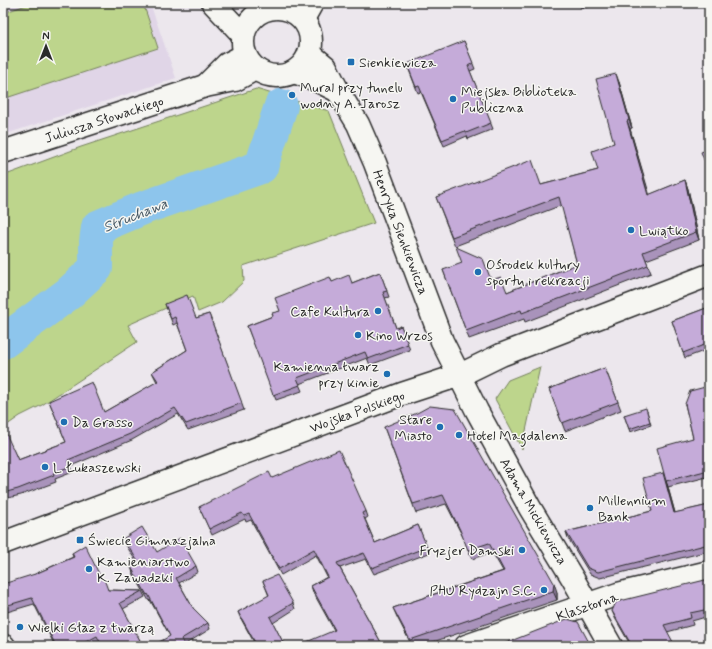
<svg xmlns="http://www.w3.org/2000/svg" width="712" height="649" font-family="Mynerve,sans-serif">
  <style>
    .built { fill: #e0d5e7 }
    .green { fill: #bdd58c; stroke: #74805c }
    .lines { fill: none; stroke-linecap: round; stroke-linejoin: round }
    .river { stroke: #8dc5ec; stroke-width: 34 }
    .minor-casing { stroke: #2b2b2b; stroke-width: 25 }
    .tertiary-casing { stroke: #2b2b2b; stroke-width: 25 }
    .minor { stroke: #f6f6f2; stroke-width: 22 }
    .tertiary { stroke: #f6f6f2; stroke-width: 22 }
    .wall { fill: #a993bb; stroke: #2b2b2b }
    .shaded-wall { fill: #8a7898; stroke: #2b2b2b }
    .building { fill: #c5abd9; stroke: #2b2b2b }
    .poi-dot { fill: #1f6fb2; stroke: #f6f6f2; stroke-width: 1.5 }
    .labels { text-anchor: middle; stroke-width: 3; stroke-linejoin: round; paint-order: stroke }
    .poi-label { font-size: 14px; fill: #2b2b2b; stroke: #f6f6f2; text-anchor: start }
    .street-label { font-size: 14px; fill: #2b2b2b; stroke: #f6f6f2 }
    .water-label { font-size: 15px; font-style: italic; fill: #485965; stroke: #f6f6f2 }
  </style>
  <rect width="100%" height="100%" fill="#ece7ed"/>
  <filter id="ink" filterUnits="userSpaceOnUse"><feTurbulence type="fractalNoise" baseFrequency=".025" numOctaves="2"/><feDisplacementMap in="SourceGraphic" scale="8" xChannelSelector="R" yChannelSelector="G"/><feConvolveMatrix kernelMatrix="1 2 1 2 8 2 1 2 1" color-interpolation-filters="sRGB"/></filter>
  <g filter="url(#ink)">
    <path class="built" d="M3,3H150L176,78L3,135Z"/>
    <g class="green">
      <path d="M32,3H143L158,48L3,99V13Z"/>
      <path d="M256,89L329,111L374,223L243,266L244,281L222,302L198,312L193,296L128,325L137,342L42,405L20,416L3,428V176L81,147Z"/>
      <path d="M540,367L522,449L495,399L508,380Z"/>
    </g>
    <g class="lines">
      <path class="river" d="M3,342L68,294L96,268V242L98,227L143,208L261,167L281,106"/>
      <defs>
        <g id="minor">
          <path d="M284,8L288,3"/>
          <path d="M303,19L312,3"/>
          <path d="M205,86L227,64L245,55"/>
          <path d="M3,152L205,86L235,80L255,69"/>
          <path d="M3,646H4"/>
          <path d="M466,646L618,594L709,572"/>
        </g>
        <g id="tertiary">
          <path d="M213,3L243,35"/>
          <circle cx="277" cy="42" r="34"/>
          <path d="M309,53L326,67L338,91L358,124L375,163L442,341L477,411L530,508L573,579L611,646"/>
          <path d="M294,72L316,80L338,91"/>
          <path d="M3,543L402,394L460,375L501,355L709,275"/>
        </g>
      </defs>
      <use href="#minor" class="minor-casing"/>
      <use href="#tertiary" class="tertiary-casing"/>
      <use href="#minor" class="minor"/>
      <use href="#tertiary" class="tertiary"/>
    </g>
    <g class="wall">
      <path d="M579,3H610L581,8Z"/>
      <path d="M464,41L475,69L470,71L493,129L468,139L467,136L444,146L421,92L418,93L409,70Z"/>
      <path d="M619,82L632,128L630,129L649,195L685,180L688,189L699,240L646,260L651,273L525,322L524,319L469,339L443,270L491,280L507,292L577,264L562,205L455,246L436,197L541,185L598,170L614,143Z"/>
      <path d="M380,272L389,297L385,298L396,328L401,326L410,350L370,365L367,358L299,384L302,391L276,400L247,326L273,316L280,311L332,282L352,283Z"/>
      <path d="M165,304L196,318L209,314L244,410L188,430L178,414L132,440L71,466L73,472L55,479L56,482L21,495L3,499V430L18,460L66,442L49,401L104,412L157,382L152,372L187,350L177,323L173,325Z"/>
      <path d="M709,307V349L685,358L672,321Z"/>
      <path d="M605,368L621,410L565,431L549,389Z"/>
      <path d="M685,404L707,477L668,487L667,484L675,513L709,505V551L600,578L590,574L568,538L566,532L652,511L663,473L693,438Z"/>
      <path d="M647,411L651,425L630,432L624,415Z"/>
      <path d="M384,427L557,592V600L421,646H412L397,617L393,608L503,571L492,552L472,559L464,539L446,504L416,513Z"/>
      <path d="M272,478L366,511L368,517L365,519L375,543L418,525L429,553L374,574L366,559L340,568L383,646L334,630L313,592L311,586L327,577L316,555L281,575L251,520L246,522L245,519L212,535L199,507Z"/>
      <path d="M124,538L157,552L196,566L198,572L179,583L193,608L208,623L210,629L184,645L170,636L150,600L149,601L133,573L131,567L137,563L126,545Z"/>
      <path d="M72,553L102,580L108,590L142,591L145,597L123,609L143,646H101L99,642L92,646H55L34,604L7,612L5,606L35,574L73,557Z"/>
      <path d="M709,579V616L692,621L693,625L667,632L675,646H631L615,618L612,611Z"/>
      <path d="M263,581L293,603L295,609L273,623L285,646H256L240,617L238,612L269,596Z"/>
    </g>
    <g class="shaded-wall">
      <path d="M616,74L619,82L632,128L629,120Z"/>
      <path d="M627,121L630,129L652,203L648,195Z"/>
      <path d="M685,180L688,189L699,240L696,232Z"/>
      <path d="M666,481L667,484L677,520L674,513Z"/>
      <path d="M554,583L557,592V600L553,591Z"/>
    </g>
    <g class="building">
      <path d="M464,41L473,63L468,66L491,123L466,133L465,131L442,140L419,86L416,87L407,64Z"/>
      <path d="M616,74L629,120L627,121L648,195L685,180L696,232L643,252L648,265L522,313L521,310L466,331L443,270L462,263L456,247L483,259L491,280L501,277L507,292L577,264L559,197L452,237L436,197L532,160L541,185L598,170L592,151L614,143L596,79Z"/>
      <path d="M709,149V172L701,152Z"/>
      <path d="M380,272L387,291L383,292L396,328L401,326L408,344L368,359L365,352L297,378L300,385L273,395L247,326L273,316L272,313L280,311L275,298L330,277L332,282L349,275L352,283Z"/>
      <path d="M187,295L196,318L209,314L242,403L186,424L175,408L130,434L68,460L71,466L53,473L54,475L18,489L3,493V430L4,429L18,460L66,442L49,401L92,382L104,412L158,381L152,372L187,350L175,317L171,319L165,304Z"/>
      <path d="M709,307V343L683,353L672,321Z"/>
      <path d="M605,368L618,402L562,423L549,389Z"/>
      <path d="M709,386V486L705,471L666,481L657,448L693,438L685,404L690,391Z"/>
      <path d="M430,406L455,409L554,583L553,591L410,640L393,608L504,571L489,543L468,550L460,530L443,495L413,504L384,427L417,413Z"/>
      <path d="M646,408L650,422L629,429L624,415Z"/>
      <path d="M339,450L366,511L362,513L375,543L418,525L427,547L372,568L364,553L337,563L383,646H297L335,630L311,586L328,577L314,549L279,569L249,514L244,516L242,513L209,529L199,507L269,472L272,478Z"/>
      <path d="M663,473L674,513L709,505V544L598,572L588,568L566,532L652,511L643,478Z"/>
      <path d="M142,527L157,552L180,538L196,566L176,578L193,608L208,623L181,639L185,646H152L170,636L148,594L147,595L131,567L138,562L124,538Z"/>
      <path d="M85,545L102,580L104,579L108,590L142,591L120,603L143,646H102L97,636L78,646H74L73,643L66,646H56L32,598L5,606L3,600V584L35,574L74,557L72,553Z"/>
      <path d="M277,575L293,603L270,617L285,646H257L238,612L269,595L263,581Z"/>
      <path d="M709,579V609L690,613L691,618L664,625L675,646H632L612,611L616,602Z"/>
      <path d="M567,619L578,622L591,646H498Z"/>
    </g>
  </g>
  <g class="poi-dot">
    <rect x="347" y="58" width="8" height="8" rx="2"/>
    <circle cx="292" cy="95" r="4"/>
    <circle cx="453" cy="99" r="4"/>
    <circle cx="631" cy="230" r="4"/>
    <circle cx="478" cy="272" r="4"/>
    <circle cx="378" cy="311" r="4"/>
    <circle cx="358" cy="335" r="4"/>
    <circle cx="387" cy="374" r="4"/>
    <circle cx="64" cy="422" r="4"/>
    <circle cx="440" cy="427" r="4"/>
    <circle cx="459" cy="435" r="4"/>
    <circle cx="45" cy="467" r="4"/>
    <circle cx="590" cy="508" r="4"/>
    <rect x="76" y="536" width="8" height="8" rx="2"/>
    <circle cx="522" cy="550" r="4"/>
    <circle cx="89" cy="569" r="4"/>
    <circle cx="544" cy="590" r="4"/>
    <circle cx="20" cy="627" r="4"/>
  </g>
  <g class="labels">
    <g class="poi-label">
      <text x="359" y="67">Sienkiewicza</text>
      <text x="300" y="92">Mural przy tunelu<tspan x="300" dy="16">wodny A. Jarosz</tspan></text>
      <text x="461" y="96">Miejska Biblioteka<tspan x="461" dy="16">Publiczna</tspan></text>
      <text x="639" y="235">Lwiątko</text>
      <text x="486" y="269">Ośrodek kultury<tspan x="486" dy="16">sportu i rekreacji</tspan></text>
      <text x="370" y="316" text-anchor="end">Cafe Kultura</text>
      <text x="366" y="340">Kino Wrzos</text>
      <text x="379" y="371" text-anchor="end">Kamienna twarz<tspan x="379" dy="16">przy kinie</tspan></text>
      <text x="432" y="424" text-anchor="end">Stare<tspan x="432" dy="16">Miasto</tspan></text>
      <text x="72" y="427">Da Grasso</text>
      <text x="467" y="440">Hotel Magdalena</text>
      <text x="53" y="472">L Łukaszewski</text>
      <text x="598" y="505">Millennium<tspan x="598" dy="16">Bank</tspan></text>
      <text x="88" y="545">Świecie Gimnazjalna</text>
      <text x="514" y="555" text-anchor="end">Fryzjer Damski</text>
      <text x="97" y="566">Kamieniarstwo<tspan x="97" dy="16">K. Zawadzki</tspan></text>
      <text x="536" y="595" text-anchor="end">PHU Rydzajn S.C.</text>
      <text x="28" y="632">Wielki Głaz z twarzą</text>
    </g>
    <g class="street-label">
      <text transform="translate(104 119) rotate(-18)" y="5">Juliusza Słowackiego</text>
      <text transform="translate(401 232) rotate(69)" y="5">Henryka Sienkiewicza</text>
      <text transform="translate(357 411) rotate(-20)" y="5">Wojska Polskiego</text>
      <text transform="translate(534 511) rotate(60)" y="5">Adama Mickiewicza</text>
      <text transform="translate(587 606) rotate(-19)" y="5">Klasztorna</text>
    </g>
    <g class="water-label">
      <text transform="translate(135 215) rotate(-22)" y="5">Struchawa</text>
    </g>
  </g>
  <rect width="712" height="649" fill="none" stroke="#f6f6f2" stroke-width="16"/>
  <rect x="8" y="8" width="696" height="633" fill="none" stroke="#2b2b2b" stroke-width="1.5" filter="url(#ink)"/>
  <g transform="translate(46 46)" stroke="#f6f6f2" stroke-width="3" paint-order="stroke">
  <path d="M0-3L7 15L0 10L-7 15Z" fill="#2b2b2b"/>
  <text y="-6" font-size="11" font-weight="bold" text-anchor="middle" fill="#2b2b2b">N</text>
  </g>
</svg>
